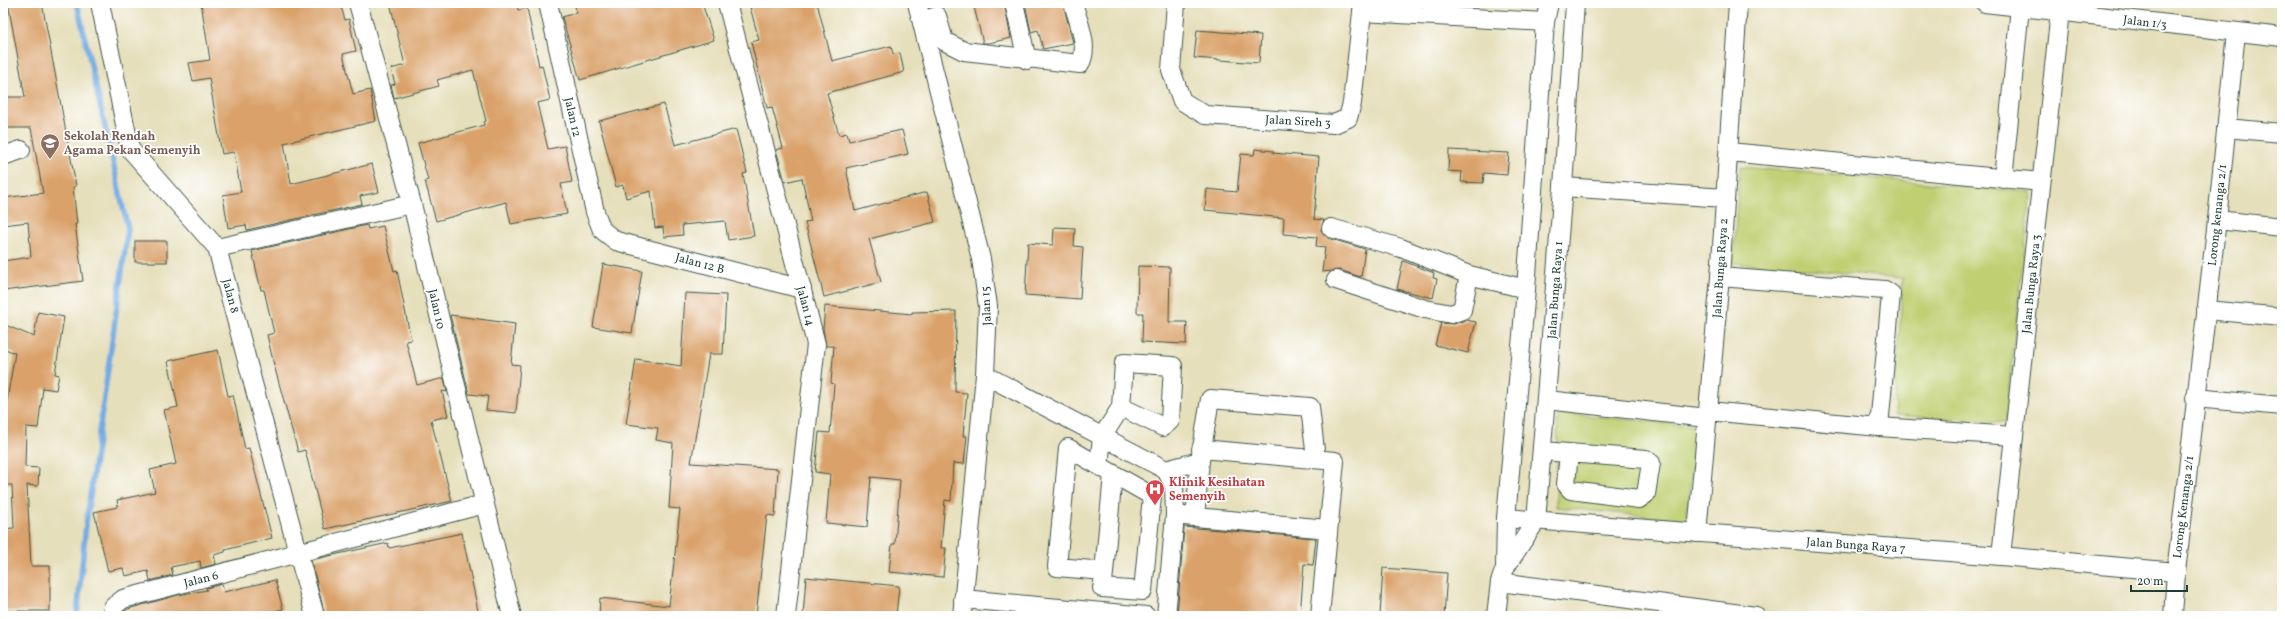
<svg xmlns="http://www.w3.org/2000/svg" width="2285" height="619" font-family="Vollkorn,serif">
  <style>
    .green { fill: #bfcf71; stroke: #6f8652 }
    .lines { fill: none; stroke-linecap: round; stroke-linejoin: round }
    .stream { stroke: #73ace3; stroke-width: 5.5 }
    .building { fill: #daa26b }
    .minor-casing { stroke: #3d5548; stroke-width: 20 }
    .minor { stroke: #fff; stroke-width: 18 }
    .labels { text-anchor: middle; stroke-width: 3.5; stroke-linejoin: round; paint-order: stroke }
    .street-label { font-size: 12px; fill: #1f3d34; stroke: #fff }
    .education-label { font-size: 12px; font-weight: bold; fill: #785e54; stroke: #fff; text-anchor: start }
    .health-label { font-size: 12px; font-weight: bold; fill: #be3a42; stroke: #fff; text-anchor: start }
  </style>
  <rect width="100%" height="100%" fill="#fff"/>
  <filter id="ink" filterUnits="userSpaceOnUse"><feTurbulence type="fractalNoise" baseFrequency=".025" numOctaves="2"/><feDisplacementMap in="SourceGraphic" scale="8" xChannelSelector="R" yChannelSelector="G"/><feConvolveMatrix kernelMatrix="1 2 1 2 8 2 1 2 1" color-interpolation-filters="sRGB"/></filter>
  <filter id="wash" filterUnits="userSpaceOnUse"><feTurbulence type="fractalNoise" baseFrequency=".012" numOctaves="4" result="noise"/><feDisplacementMap in="SourceGraphic" scale="16" xChannelSelector="R" yChannelSelector="G"/><feGaussianBlur stdDeviation="0.9" result="paint"/><feColorMatrix in="noise" values="0 0 0 0 0 0 0 0 0 0 0 0 0 0 0 0 0 1.4 0 .05"/><feComposite in="paint" operator="in"/></filter>
  <g filter="url(#wash)">
    <rect width="100%" height="100%" fill="#e6dfbb"/>
    <g class="green">
      <path d="M1740,167L2031,192L2005,423L1894,415L1903,278L1733,263Z"/>
      <path d="M1558,413L1697,426L1686,520L1556,507Z"/>
    </g>
    <g class="lines">
      <path class="stream" d="M77,616L86,524L128,229L77,3"/>
    </g>
    <g id="blocks">
      <g class="building">
        <path d="M8,3H42L76,186L73,187L77,224H75L83,281L3,291V261L31,257L28,222L3,225V198L43,193L31,128H3V97H25Z"/>
        <path d="M201,3H340L345,20L349,19L356,51L343,54L353,94L370,90L376,121L284,143L291,184L372,164L379,192L360,196L362,204L247,230L246,225L228,228L223,195L241,192L234,152L222,154L209,78L193,81L189,63L210,60Z"/>
        <path d="M390,3H517L518,10L527,8L539,66L542,65L550,100L537,103L548,149L565,146L572,182L561,184L567,214L511,224L506,202L436,221L425,181L428,180L418,143L484,125V122L486,121L473,70L437,80L439,86L394,98L391,85L395,84L391,69L405,65Z"/>
        <path d="M584,3H702L714,40L580,80L562,17L576,13L575,5Z"/>
        <path d="M762,3H817L832,61L891,46L893,54L900,53L904,72L827,93L839,135L847,133L849,141L902,130L908,154L846,168L855,211L927,192L935,222L869,239L881,282L824,297L805,222L811,221L802,178L785,182L776,150L783,148L772,107L767,108L751,42L759,40L750,7Z"/>
        <path d="M973,3H1004L1011,38L989,43H983Z"/>
        <path d="M1025,3H1063L1073,43L1043,49L1038,30L1031,32Z"/>
        <path d="M1197,30L1261,35L1259,63L1194,58Z"/>
        <path d="M664,104L675,145L736,129L747,173L743,174L754,236L728,240L725,221L682,225L683,235L664,237L663,227L655,228L651,191L626,198L623,185L616,187L599,121Z"/>
        <path d="M1255,149L1273,151V153L1319,157L1314,219L1324,220L1321,230L1328,238L1365,249L1361,277L1339,270L1322,272L1325,247L1316,246L1317,237L1283,234L1284,218L1205,210L1207,189L1237,192L1241,154L1254,155Z"/>
        <path d="M1449,150L1509,153L1507,175L1484,173L1483,183L1461,182L1462,172L1448,171Z"/>
        <path d="M367,225L368,229L383,226L394,271L397,270L411,340L406,341L417,385L444,378L447,392L442,391L448,416L431,420L452,501L325,529L305,450L298,452L274,365L267,335L274,333L264,290H261L252,251Z"/>
        <path d="M1054,227L1075,228L1074,246L1083,247L1080,299L1025,295L1028,243L1053,245Z"/>
        <rect x="135" y="241" width="32" height="21"/>
        <path d="M1403,261L1434,273L1433,278L1437,279L1433,298L1397,289Z"/>
        <path d="M603,264L642,271L632,333L593,327Z"/>
        <path d="M1138,266L1170,267L1169,322H1187L1186,344L1142,342L1143,313H1137Z"/>
        <path d="M685,293L726,295L723,354H709L691,463L778,469L775,516L767,515L756,616H599L600,598L669,606L680,509L669,508L673,443L656,440L658,428L626,424L636,359L681,366Z"/>
        <path d="M825,306L912,314V312L956,311L955,392L967,393L963,436H967L964,464L953,463L951,501L945,500L941,548H946L943,577L889,572L892,544H895L900,480L871,477L867,527L826,523L830,474L815,472L819,432L830,433L834,384L831,383L834,346H826L823,329Z"/>
        <path d="M38,312L64,317L55,374L59,375L56,390L43,388L38,428L26,427L25,467L39,468L38,486L27,485L31,566H50V611H3V529L14,528L12,485H3V400H7L15,353L3,348V324L34,337Z"/>
        <path d="M450,315L515,324L511,364L520,365L516,413L486,410L488,396L469,394Z"/>
        <path d="M1466,320L1476,322L1468,353L1435,345L1441,323L1454,324Z"/>
        <path d="M218,350L228,396L233,395L245,449L249,448L272,538L225,550V552L214,555L216,564L201,568L200,561L171,567L173,575L150,581L148,571L125,576L123,568L108,571L94,512L118,507L117,500L155,492L150,470L176,464L164,410L178,407L168,361Z"/>
        <path d="M1184,527L1316,538L1313,565L1304,564L1300,616H1177Z"/>
        <path d="M462,533L479,616H325L311,560L388,543L389,548Z"/>
        <path d="M1383,568L1447,573L1444,616H1380Z"/>
        <path d="M806,577L899,586L896,616H803Z"/>
        <path d="M275,580L283,609L256,616H123V612L128,609L178,595L207,590L206,588L222,584L224,592Z"/>
      </g>
    </g>
  </g>
  <g filter="url(#ink)">
    <use href="#blocks" fill-opacity="0" stroke="#3d5548" stroke-width="1"/>
    <g class="lines">
      <defs>
        <g id="minor">
          <path d="M100,3L130,149L217,248L315,616"/>
          <path d="M358,3L412,204L512,616"/>
          <path d="M548,3L595,212L602,230L616,241L802,289"/>
          <path d="M727,3L816,344L786,616"/>
          <path d="M917,3L981,259L988,306L985,375L962,616"/>
          <path d="M1014,3L1027,60"/>
          <path d="M1176,3L1171,70L1182,101L1205,115L1334,124L1348,118L1352,103L1363,3"/>
          <path d="M1985,3L2282,37"/>
          <path d="M1362,12L1545,22"/>
          <path d="M922,21L937,16L944,41L964,51L1080,64C1090,47 1078,21 1073,3"/>
          <path d="M2226,128L2282,133"/>
          <path d="M1729,152L2041,182"/>
          <path d="M3,156L21,150"/>
          <path d="M2003,179L2020,7"/>
          <path d="M1563,187L1725,198"/>
          <path d="M2217,220L2282,227"/>
          <path d="M1331,228L1401,248L1469,275L1526,289"/>
          <path d="M217,248L412,204"/>
          <path d="M1720,277L1885,290L1891,294L1879,427"/>
          <path d="M1336,280L1425,309L1451,314L1462,310L1469,275"/>
          <path d="M2206,310L2282,317"/>
          <path d="M985,375L1166,470L1174,486L1175,515L1166,616"/>
          <path d="M2195,398L2282,406"/>
          <path d="M1547,400L1707,418"/>
          <path d="M1708,411L1879,427L2014,436"/>
          <path d="M1201,449L1335,461L1320,616"/>
          <path d="M1542,451L1646,459L1651,463L1646,494L1639,499L1571,490L1566,484L1569,453"/>
          <path d="M1099,466L1102,437L1121,407L1163,427L1170,421L1173,366L1124,363L1121,407"/>
          <path d="M1166,470L1200,461"/>
          <path d="M1184,516L1328,529"/>
          <path d="M1195,517L1200,461L1210,399L1310,407L1316,459"/>
          <path d="M1506,518L2001,556L2176,572"/>
          <path d="M1697,533L1720,277L1738,3"/>
          <path d="M2001,556L2060,11"/>
          <path d="M1505,568L1506,518L1526,289L1545,22L1549,3"/>
          <path d="M1500,582L1756,616"/>
          <path d="M1103,583L1113,474"/>
          <path d="M1102,588L1143,591L1152,496L1068,448L1057,567L1104,571"/>
          <path d="M963,599L1146,616"/>
          <path d="M112,616L113,607L123,599L484,504"/>
          <path d="M1496,616L1500,582L1505,568L1536,521L1563,187L1575,3"/>
          <path d="M2173,616L2176,572L2217,220L2236,32"/>
        </g>
      </defs>
      <use href="#minor" class="minor-casing"/>
      <use href="#minor" class="minor"/>
    </g>
  </g>
  <defs>
    <symbol id="school-pin" viewBox="-11 -11 22 30"><path d="M0 17L-7.5 6A9.5 9.5 0 1 1 7.5 6Z" fill="#8d6e63" stroke="#fff"/><path d="M0-5L7-2L0 1L-7-2ZM-4 1L0 2.5L4 1V4Q0 6-4 4Z" fill="#fff"/></symbol>
    <symbol id="hospital-pin" viewBox="-11 -11 22 30"><path d="M0 17L-7.5 6A9.5 9.5 0 1 1 7.5 6Z" fill="#e0444e" stroke="#fff"/><path d="M-5-5h3v3.5h4V-5h3V5h-3V1.5h-4V5h-3Z" fill="#fff"/></symbol>
  </defs>
  <g fill-rule="evenodd">
    <use href="#school-pin" x="39" y="132" width="22" height="30"/>
    <use href="#hospital-pin" x="1144" y="478" width="22" height="30"/>
  </g>
  <g class="labels">
    <g class="street-label">
      <text transform="translate(2145 22) rotate(7)" y="4">Jalan 1/3</text>
      <text transform="translate(573 117) rotate(77)" y="4">Jalan 12</text>
      <text transform="translate(1298 121) rotate(3)" y="4">Jalan Sireh 3</text>
      <text transform="translate(2217 215) rotate(-84)" y="4">Lorong kenanga 2/1</text>
      <text transform="translate(700 263) rotate(15)" y="4">Jalan 12 B</text>
      <text transform="translate(1720 268) rotate(-86)" y="4">Jalan Bunga Raya 2</text>
      <text transform="translate(2031 284) rotate(-84)" y="4">Jalan Bunga Raya 3</text>
      <text transform="translate(1555 290) rotate(-86)" y="4">Jalan Bunga Raya 1</text>
      <text transform="translate(231 296) rotate(75)" y="4">Jalan 8</text>
      <text transform="translate(806 306) rotate(75)" y="4">Jalan 14</text>
      <text transform="translate(986 306) rotate(-93)" y="4">Jalan 15</text>
      <text transform="translate(437 309) rotate(77)" y="4">Jalan 10</text>
      <text transform="translate(2183 507) rotate(-83)" y="4">Lorong Kenanga 2/1</text>
      <text transform="translate(1856 545) rotate(4)" y="4">Jalan Bunga Raya 7</text>
      <text transform="translate(201 579) rotate(-14)" y="4">Jalan 6</text>
    </g>
    <g class="education-label">
      <text x="64" y="140">Sekolah Rendah<tspan x="64" dy="14">Agama Pekan Semenyih</tspan></text>
    </g>
    <g class="health-label">
      <text x="1169" y="486">Klinik Kesihatan<tspan x="1169" dy="14">Semenyih</tspan></text>
    </g>
  </g>
  <rect width="2285" height="619" fill="none" stroke="#fff" stroke-width="16"/>
  <path d="M2131 585v6h56v-6" fill="none" stroke="#1f3d34" stroke-width="2"/>
  <text x="2137" y="585" font-size="12" fill="#1f3d34" stroke="#ffffff" stroke-width="3" paint-order="stroke">20 m</text>
</svg>
